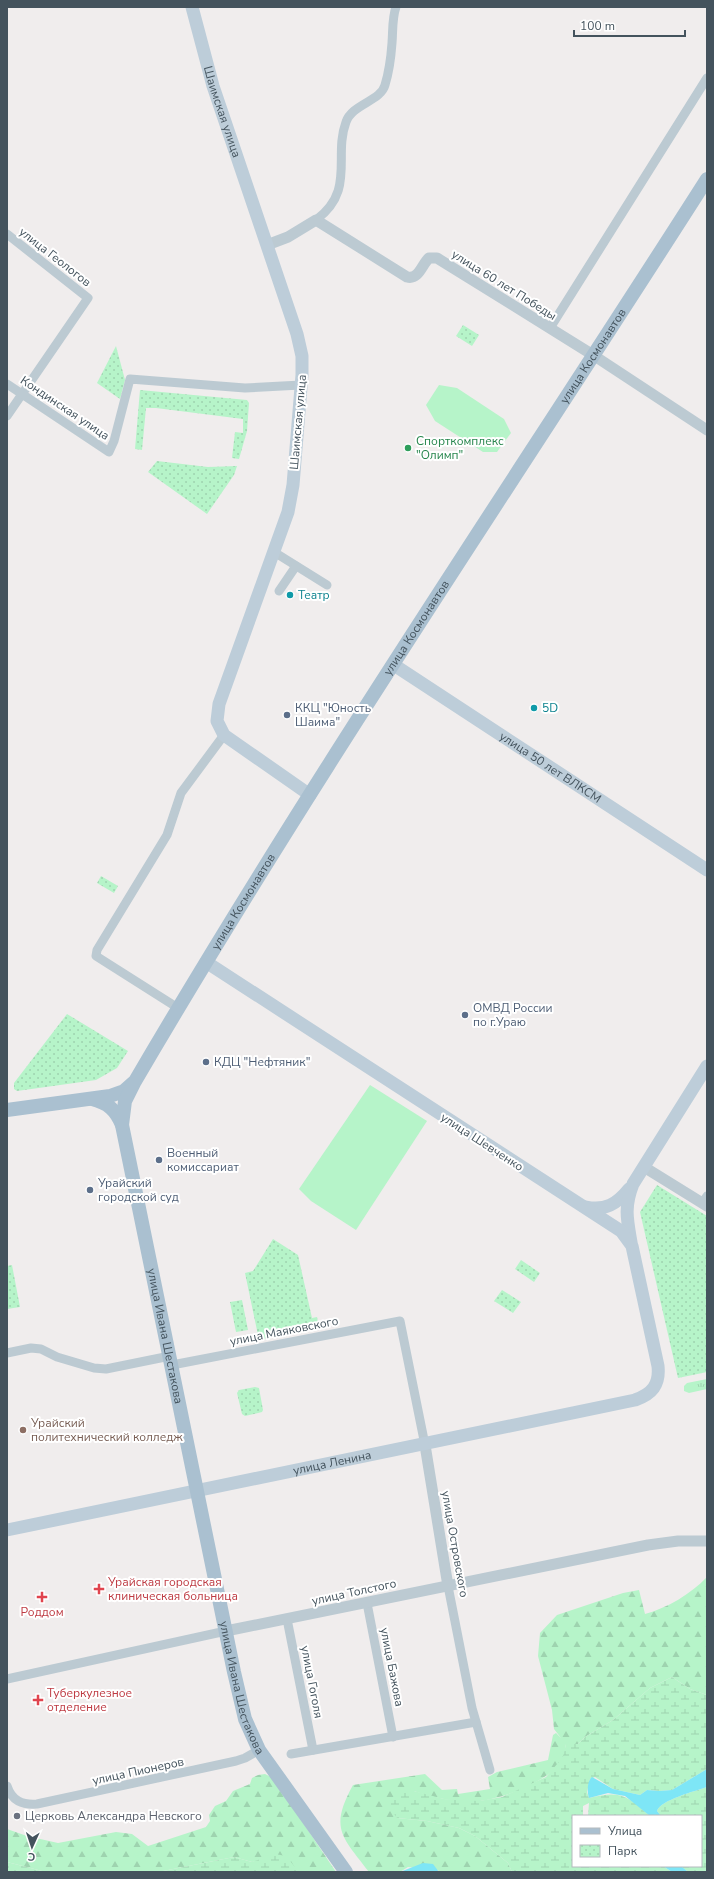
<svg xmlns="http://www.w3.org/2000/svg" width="714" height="1879" font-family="'Nunito Sans',sans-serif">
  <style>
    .grass { fill: url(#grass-tufts) }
    .forest { fill: url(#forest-firs) }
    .wetland { fill: url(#wetland-marsh) }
    .park { fill: url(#park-dots) }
    .pitch { fill: #b6f4c9 }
    .water { fill: #7ee6f6 }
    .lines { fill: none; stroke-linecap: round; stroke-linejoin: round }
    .minor { stroke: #bccad2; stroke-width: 9 }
    .tertiary { stroke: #bccad2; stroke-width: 11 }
    .secondary { stroke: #bdcdd9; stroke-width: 13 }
    .primary { stroke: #aac0d0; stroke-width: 14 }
    .leisure-dot { fill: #2e9e5b; stroke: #fff; stroke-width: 1.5 }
    .culture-dot { fill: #0f9aa8; stroke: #fff; stroke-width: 1.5 }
    .service-dot { fill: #5c6f8a; stroke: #fff; stroke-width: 1.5 }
    .education-dot { fill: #8d6e63; stroke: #fff; stroke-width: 1.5 }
    .health-dot { fill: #e0444e; stroke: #fff; stroke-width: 1.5 }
    .worship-dot { fill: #6b7280; stroke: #fff; stroke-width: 1.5 }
    .labels { text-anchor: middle; stroke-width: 4; stroke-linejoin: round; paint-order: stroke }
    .street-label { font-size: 12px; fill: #44535d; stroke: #fff }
    .leisure-label { font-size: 12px; fill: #27864d; stroke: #fff; text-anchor: start }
    .culture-label { font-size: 12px; fill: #0d838f; stroke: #fff; text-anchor: start }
    .service-label { font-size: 12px; fill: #4e5e75; stroke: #fff; text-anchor: start }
    .education-label { font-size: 12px; fill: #785e54; stroke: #fff; text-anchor: start }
    .health-label { font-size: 12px; fill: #be3a42; stroke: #fff; text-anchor: start }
    .worship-label { font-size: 12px; fill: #5b616d; stroke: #fff; text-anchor: start }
  </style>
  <defs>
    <pattern id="grass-tufts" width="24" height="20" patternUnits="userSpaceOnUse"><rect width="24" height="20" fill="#b6f4c9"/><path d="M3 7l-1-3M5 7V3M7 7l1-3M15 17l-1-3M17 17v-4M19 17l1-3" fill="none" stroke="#9ed3af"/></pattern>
    <pattern id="forest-firs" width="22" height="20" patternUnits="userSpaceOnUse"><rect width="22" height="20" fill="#b6f4c9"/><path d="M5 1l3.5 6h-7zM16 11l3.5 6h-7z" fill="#9ed3af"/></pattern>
    <pattern id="wetland-marsh" width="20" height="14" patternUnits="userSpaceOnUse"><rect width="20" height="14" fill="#b6f4c9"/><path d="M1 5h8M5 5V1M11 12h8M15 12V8" fill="none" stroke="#9ed3af"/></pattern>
    <pattern id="park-dots" width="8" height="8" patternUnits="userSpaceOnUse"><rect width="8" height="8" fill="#b6f4c9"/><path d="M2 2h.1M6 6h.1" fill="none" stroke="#9ed3af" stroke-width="1.8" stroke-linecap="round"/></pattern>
  </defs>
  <rect width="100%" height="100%" fill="#f0eded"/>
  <path class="grass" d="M707,1379V1389L689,1393L684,1391V1386L687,1383Z"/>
  <g class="forest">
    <path d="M707,1577V1695L690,1689L672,1677L650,1688L613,1720L585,1737L578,1744H566C565,1748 565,1753 564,1756C554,1780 505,1798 480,1801C458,1803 434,1798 414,1791L397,1818L427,1821L459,1828L475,1836L508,1863L512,1872H439L438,1870L408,1867L400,1872H369C342,1836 329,1829 353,1785L425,1774L442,1790L457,1789L458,1794L490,1789L488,1777L497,1772L548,1760L553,1735L556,1733L561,1738L554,1729L552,1710L538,1656L540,1633L557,1615L623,1593L639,1590L645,1614C667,1608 691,1594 707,1577Z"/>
    <path d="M265,1774L273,1778L336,1872H267L257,1861L252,1862L234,1857L158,1872H46L7,1862V1829L27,1836L58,1843L116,1832L132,1834L148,1846L206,1827L210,1821L209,1815L215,1806L226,1801L233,1791L250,1784L252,1778L258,1775Z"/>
  </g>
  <g class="wetland">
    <path d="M672,1677L690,1689L707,1695V1769L672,1790L659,1791L647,1790L640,1795L613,1789L595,1777L590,1779L587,1792L589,1798C620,1790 627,1795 650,1816H588L589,1803L583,1806V1816H573V1866H663L672,1872H512L508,1863L475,1836L459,1828L427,1821L397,1818L390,1808V1800L400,1791H414L444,1799L479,1801L502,1797L546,1777L563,1757L566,1744H578L585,1737L613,1720L650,1688Z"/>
    <path d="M707,1787V1872H688L681,1866H701V1816H661L657,1811C660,1800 696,1791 707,1787Z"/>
    <path d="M275,1854L286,1856L299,1872H158L234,1857L252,1862Z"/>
    <path d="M7,1862L46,1872H7Z"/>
  </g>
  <g class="park">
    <path d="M463,325L479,335L472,346L456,336Z"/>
    <path d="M116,346L125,380L120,399L97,383Z"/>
    <path d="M140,390L247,400L249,403L247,431L239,459L232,458L235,432L243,433V419L156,408H146L142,450L135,449Z"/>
    <path d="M157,461L208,467L237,466L234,475L207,514L148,472Z"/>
    <path d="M101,876L118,886L114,893L97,883Z"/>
    <path d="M67,1014L128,1051L117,1068L96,1080L17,1091L14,1089V1083Z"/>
    <path d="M657,1185L707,1216V1372L678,1378L640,1212Z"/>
    <path d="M273,1239L298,1255L312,1318L317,1317L319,1327L259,1340L245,1273L253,1271Z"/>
    <path d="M521,1260L540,1273L534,1282L515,1269Z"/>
    <path d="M12,1265L20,1307L7,1309V1266Z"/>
    <path d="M502,1290L521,1302L513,1313L494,1301Z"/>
    <path d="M242,1300L248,1330L236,1332L230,1302Z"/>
    <path d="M255,1387L259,1388L263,1410L262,1412L245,1416L242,1414L237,1393L239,1390Z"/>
  </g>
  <g class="pitch">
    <path d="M439,385L457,388L504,419L511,433L497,452H483L435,421L426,405Z"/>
    <path d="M370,1085L427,1121L356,1230L311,1201L299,1189Z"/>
  </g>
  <g class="water">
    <path d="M707,1769V1787C696,1791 660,1800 657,1811L661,1816H650L625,1796L608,1793L589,1798C587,1792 587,1781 592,1777L613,1789L640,1795L647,1790L659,1791L672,1790Z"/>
    <path d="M423,1863L433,1864L439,1872H400Z"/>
    <path d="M663,1866H681L688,1872H672Z"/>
  </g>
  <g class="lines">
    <g class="minor">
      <path d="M316,220C356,190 333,157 346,122C352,104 381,101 385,85C389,72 391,57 392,43C393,31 392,18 396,7"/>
      <path d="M7,234L88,298L7,416"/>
      <path d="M550,328L707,78"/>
      <path d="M7,384L109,452L114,441L130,379L245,388L301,385"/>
      <path d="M274,552L327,585"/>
      <path d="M279,591L296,566"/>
      <path d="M178,1008L96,956L97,950L167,835L181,793L224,735"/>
      <path d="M702,1203L707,1196"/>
      <path d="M7,1353L31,1348L41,1349L57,1357L94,1368L106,1369L170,1356"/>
      <path d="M172,1365L400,1321L425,1445"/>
      <path d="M448,1586L472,1708L490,1770"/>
      <path d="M367,1603L393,1737"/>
      <path d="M287,1619L313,1750"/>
      <path d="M7,1679L226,1631"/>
      <path d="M291,1754L476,1722"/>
      <path d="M7,1786C12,1801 22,1805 37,1804L236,1761L245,1758L259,1750"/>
    </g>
    <g class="tertiary">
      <path d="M267,245L288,237L316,220L407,277C419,280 422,264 429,258H437L593,355L707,430"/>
      <path d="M644,1167L707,1206"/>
      <path d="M425,1445L448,1586"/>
      <path d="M226,1631L648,1545L678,1541H707"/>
    </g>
    <g class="secondary">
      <path id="s1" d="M192,7L213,86L297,334L302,356V375L293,485L288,512L219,704L217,721L224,735L310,795"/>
      <path id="s2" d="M394,665L707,870"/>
      <path d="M586,1207C605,1211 617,1204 629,1189"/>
      <path d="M631,1242C627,1219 624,1207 633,1184L707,1066"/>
      <path id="s3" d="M7,1530L635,1400C652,1394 660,1385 658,1366L632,1246L621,1231L206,962"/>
    </g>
    <g class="primary">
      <path id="s4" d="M92,1099C108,1103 116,1110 122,1125L234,1672L245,1719L259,1750L346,1872"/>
      <path d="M7,1110L110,1096L124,1091L133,1083"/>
      <path id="s5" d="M122,1125L125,1101L134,1083C314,775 515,480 707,179"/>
    </g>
  </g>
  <circle class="leisure-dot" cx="408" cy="448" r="4"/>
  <g class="culture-dot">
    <circle cx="290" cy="595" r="4"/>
    <circle cx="534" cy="708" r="4"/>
  </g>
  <g class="service-dot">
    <circle cx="287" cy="715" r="4"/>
    <circle cx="465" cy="1015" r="4"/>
    <circle cx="206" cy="1062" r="4"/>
    <circle cx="159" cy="1160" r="4"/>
    <circle cx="90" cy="1190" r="4"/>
  </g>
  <circle class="education-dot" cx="23" cy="1430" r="4"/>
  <g class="health-dot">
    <path d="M97 1583h4v4h4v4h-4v4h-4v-4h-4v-4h4z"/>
    <path d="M40 1591h4v4h4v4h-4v4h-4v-4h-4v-4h4z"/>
    <path d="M36 1694h4v4h4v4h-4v4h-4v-4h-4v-4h4z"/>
  </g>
  <circle class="worship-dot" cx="17" cy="1816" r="4"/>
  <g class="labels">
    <g class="street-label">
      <text dy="4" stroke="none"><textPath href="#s1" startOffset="109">Шаимская улица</textPath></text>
      <text transform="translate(55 257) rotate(38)" y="4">улица Геологов</text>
      <text transform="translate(504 285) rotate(32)" y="4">улица 60 лет Победы</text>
      <text dy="4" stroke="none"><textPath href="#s5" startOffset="904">улица Космонавтов</textPath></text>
      <text transform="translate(65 408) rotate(34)" y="4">Кондинская улица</text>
      <text transform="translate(298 422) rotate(-85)" y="4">Шаимская улица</text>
      <text dy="4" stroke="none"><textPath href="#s5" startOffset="580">улица Космонавтов</textPath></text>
      <text dy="4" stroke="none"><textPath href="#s2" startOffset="187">улица 50 лет ВЛКСМ</textPath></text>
      <text dy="4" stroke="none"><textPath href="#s5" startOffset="256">улица Космонавтов</textPath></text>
      <text transform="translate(482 1142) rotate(33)" y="4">улица Шевченко</text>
      <text transform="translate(284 1331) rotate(-11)" y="4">улица Маяковского</text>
      <text dy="4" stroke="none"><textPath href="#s4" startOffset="257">улица Ивана Шестакова</textPath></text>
      <text dy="4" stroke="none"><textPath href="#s3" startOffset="332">улица Ленина</textPath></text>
      <text transform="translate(455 1544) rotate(80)" y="4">улица Островского</text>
      <text transform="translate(354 1592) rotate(-12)" y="4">улица Толстого</text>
      <text transform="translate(392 1667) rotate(79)" y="4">улица Бажова</text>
      <text transform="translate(312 1682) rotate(79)" y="4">улица Гоголя</text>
      <text dy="4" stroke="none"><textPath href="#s4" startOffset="617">улица Ивана Шестакова</textPath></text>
      <text transform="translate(138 1771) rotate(-12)" y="4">улица Пионеров</text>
    </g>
    <g class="leisure-label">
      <text x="416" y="445">Спорткомплекс<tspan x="416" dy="14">"Олимп"</tspan></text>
    </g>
    <g class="culture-label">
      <text x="298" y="599">Театр</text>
      <text x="542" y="712">5D</text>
    </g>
    <g class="service-label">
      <text x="295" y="712">ККЦ "Юность<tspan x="295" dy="14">Шаима"</tspan></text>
      <text x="473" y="1012">ОМВД России<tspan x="473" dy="14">по г.Ураю</tspan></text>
      <text x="214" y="1066">КДЦ "Нефтяник"</text>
      <text x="167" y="1157">Военный<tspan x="167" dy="14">комиссариат</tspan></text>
      <text x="98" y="1187">Урайский<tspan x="98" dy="14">городской суд</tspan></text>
    </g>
    <g class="education-label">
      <text x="31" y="1427">Урайский<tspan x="31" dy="14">политехнический колледж</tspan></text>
    </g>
    <g class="health-label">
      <text x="108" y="1586">Урайская городская<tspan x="108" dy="14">клиническая больница</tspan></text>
      <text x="42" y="1616" text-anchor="middle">Роддом</text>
      <text x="47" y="1697">Туберкулезное<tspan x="47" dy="14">отделение</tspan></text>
    </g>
    <g class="worship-label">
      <text x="25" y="1820">Церковь Александра Невского</text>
    </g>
  </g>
  <rect width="714" height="1879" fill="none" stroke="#44535d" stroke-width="16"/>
  <rect x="572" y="1815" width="130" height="52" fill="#ffffff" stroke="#b4babe"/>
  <rect x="580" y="1828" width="20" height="6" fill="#aac0d0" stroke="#b4babe"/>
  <text x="608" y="1835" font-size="12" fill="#44535d">Улица</text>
  <rect x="580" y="1845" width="20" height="12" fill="url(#park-dots)" stroke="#b4babe"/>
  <text x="608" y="1855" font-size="12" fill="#44535d">Парк</text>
  <g transform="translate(32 1847) rotate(183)" stroke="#ffffff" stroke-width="3" paint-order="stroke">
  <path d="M0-3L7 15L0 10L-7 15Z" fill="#44535d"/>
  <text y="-6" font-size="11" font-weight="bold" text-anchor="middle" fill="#44535d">С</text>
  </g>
  <path d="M574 30v6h111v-6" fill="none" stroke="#44535d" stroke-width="2"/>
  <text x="580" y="30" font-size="12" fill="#44535d" stroke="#ffffff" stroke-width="3" paint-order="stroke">100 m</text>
</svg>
